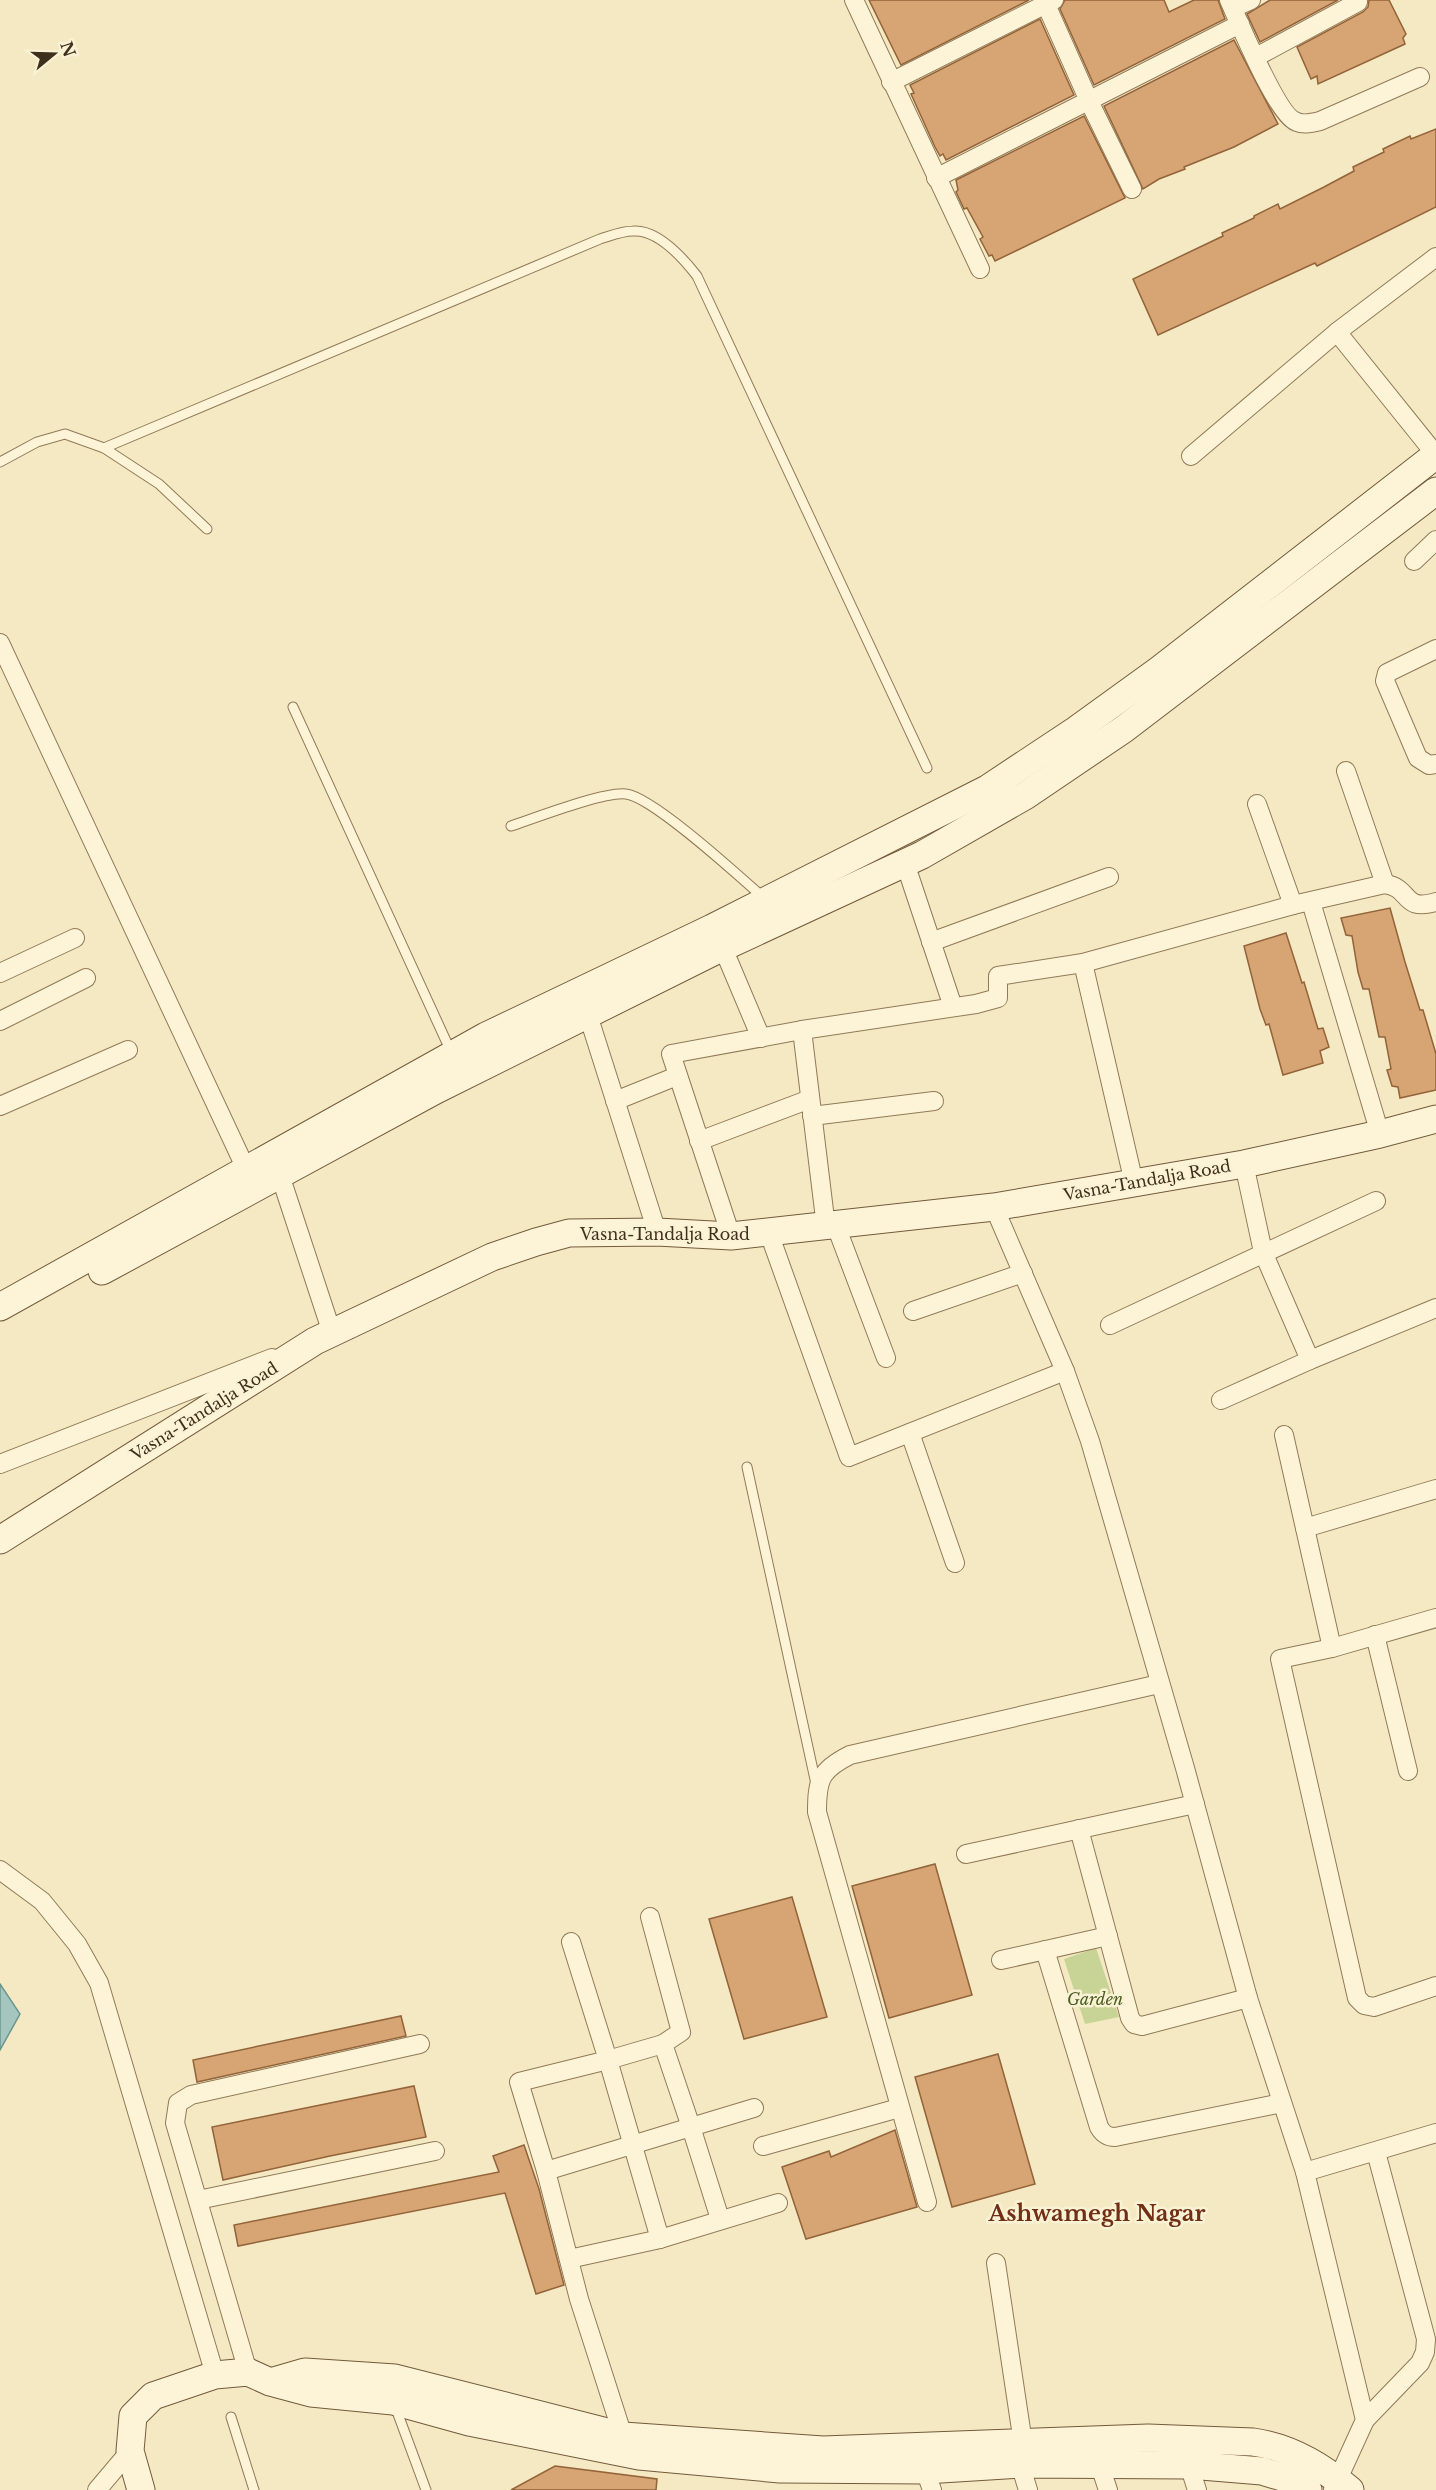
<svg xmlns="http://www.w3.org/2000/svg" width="1436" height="2490" font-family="'Libre Baskerville',serif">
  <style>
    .green { fill: #c8d495 }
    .water { fill: #a5c6bf; stroke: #6b968e; stroke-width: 1.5 }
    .building { fill: #d7a474; stroke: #936339; stroke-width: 1.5 }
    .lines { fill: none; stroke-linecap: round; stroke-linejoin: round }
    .lane-casing { stroke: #917a57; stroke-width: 11 }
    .street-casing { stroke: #917a57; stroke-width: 20 }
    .secondary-casing { stroke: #735a3a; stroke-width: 29 }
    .lane { stroke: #fdf4d8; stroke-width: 9 }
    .street { stroke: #fdf4d8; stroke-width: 18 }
    .secondary { stroke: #fdf4d8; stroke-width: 27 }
    .labels { text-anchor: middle; stroke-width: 5; stroke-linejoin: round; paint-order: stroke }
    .street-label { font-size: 16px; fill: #3f301d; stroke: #faf2d4 }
    .park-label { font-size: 16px; font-style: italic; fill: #4a5e21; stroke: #faf2d4 }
    .district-label { font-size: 22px; font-weight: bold; fill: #713016; stroke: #faf2d4 }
  </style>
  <rect width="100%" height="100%" fill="#f4e9c3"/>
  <path class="green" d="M1096,1948L1119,2017L1085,2024L1064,1959Z"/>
  <path class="water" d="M0,1984L20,2014L0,2050Z"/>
  <g class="building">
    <path d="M869,0H1029L901,65Z"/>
    <path d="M1065,0H1164L1169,12L1194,0H1218L1225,19L1094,85L1060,9Z"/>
    <path d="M1270,0H1338L1260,42L1247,14Z"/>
    <path d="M1369,0H1389L1406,34L1403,38L1405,44L1318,84L1317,76L1311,79L1297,47L1363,12L1368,7Z"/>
    <path d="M1040,19L1074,95L946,160L943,154L940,156L935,147L911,94L914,93L910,85Z"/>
    <path d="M1234,40L1278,124L1234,147L1184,167L1185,169L1159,179L1143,189L1104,106Z"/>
    <path d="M1084,116L1125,198L995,261L992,255L989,256L980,239L983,237L967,208L964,209L956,192L958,190L956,180Z"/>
    <path d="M1436,129V207L1317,266L1315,263L1158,335L1133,279L1223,236L1222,233L1254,218V216L1278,204L1280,209L1324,187L1354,171L1353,167L1384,152L1383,149L1410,136L1411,139Z"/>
    <path d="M1390,908L1405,962L1420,1010H1423L1436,1054V1090L1400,1098L1398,1087L1392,1086L1387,1070L1391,1069L1385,1037H1379L1369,989H1363L1358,972L1352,936L1346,935L1341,918Z"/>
    <path d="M1286,933L1302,983L1304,982L1318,1029L1323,1028L1329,1047L1320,1051L1323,1063L1283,1075L1269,1024L1266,1025L1260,1009L1244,946Z"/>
    <path d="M935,1864L972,1995L889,2018L852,1886Z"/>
    <path d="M792,1897L827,2017L744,2039L709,1919Z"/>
    <path d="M401,2016L406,2036L197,2082L193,2060Z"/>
    <path d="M998,2054L1035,2184L952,2207L915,2077Z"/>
    <path d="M414,2086L426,2137L330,2156L223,2180L212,2127Z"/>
    <path d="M895,2130L917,2207L806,2239L782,2167L829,2151L831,2157Z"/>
    <path d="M524,2145L539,2189L564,2285L536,2294L505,2193L238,2246L234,2225L499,2172L493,2156Z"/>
    <path d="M555,2466L657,2479L656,2490H511Z"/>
  </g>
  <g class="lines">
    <defs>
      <g id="lane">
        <path d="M104,448L600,239C610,236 622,231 633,231C658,229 683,258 697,276L927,768"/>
        <path d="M0,462L37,442L65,434L104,448L159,484L207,529"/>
        <path d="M293,707L452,1054"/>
        <path d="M511,826C535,818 605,791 626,794C653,797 740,877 765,899"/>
        <path d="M747,1467L816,1784"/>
        <path d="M395,2406L426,2490"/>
        <path d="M231,2417L254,2490"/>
      </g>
      <g id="street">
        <path d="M854,0L980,269"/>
        <path d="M1044,0L1089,101L1132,189"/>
        <path d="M1229,0C1239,22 1278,117 1297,122C1304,125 1312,123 1320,121L1420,77"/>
        <path d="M1233,8L1251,0"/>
        <path d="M1256,57L1358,2"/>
        <path d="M891,82L1054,0"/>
        <path d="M936,178L1240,24"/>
        <path d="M1337,332L1436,455"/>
        <path d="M1191,456L1337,332L1436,257"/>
        <path d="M1414,561L1436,540"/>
        <path d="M0,643L246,1169"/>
        <path d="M1436,649L1387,673L1385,681L1418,758L1429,765L1436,764"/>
        <path d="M1346,771L1385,884"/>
        <path d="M1257,804L1293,905"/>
        <path d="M905,863L953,1007"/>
        <path d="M1311,902L1380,1134"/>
        <path d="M931,942L1109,877"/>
        <path d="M723,948L761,1038"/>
        <path d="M1083,963L1134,1183"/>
        <path d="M0,973L75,938"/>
        <path d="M588,1015L657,1232"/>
        <path d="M0,1021L86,978"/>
        <path d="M615,1101L677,1076"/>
        <path d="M0,1106L128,1050"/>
        <path d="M812,1116L934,1101"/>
        <path d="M699,1141L810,1099"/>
        <path d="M280,1175L332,1333"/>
        <path d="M994,1207L1065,1371L1090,1441L1185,1768L1248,1998L1305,2172"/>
        <path d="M836,1226L886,1358"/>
        <path d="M826,1227L802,1030L976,1004L998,998V976L1083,963L1293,905L1385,884C1412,888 1401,912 1436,902"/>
        <path d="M769,1233L849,1457L1065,1371"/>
        <path d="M731,1236L671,1054L802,1030"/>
        <path d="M913,1311L1023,1273"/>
        <path d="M1110,1325L1376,1201"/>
        <path d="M1310,1360L1436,1308"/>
        <path d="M1221,1400L1310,1360L1263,1252L1244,1164"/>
        <path d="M910,1433L955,1563"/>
        <path d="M1284,1435L1332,1648"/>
        <path d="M0,1464L272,1358"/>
        <path d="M1305,1528L1436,1489"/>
        <path d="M1436,1618L1332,1648L1280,1659L1357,1998L1364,2005L1374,2007L1436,1986"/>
        <path d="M1375,1635L1408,1771"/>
        <path d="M1079,1829L1130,2018L1134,2024L1142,2026L1248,1998"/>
        <path d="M966,1854L1195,1804"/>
        <path d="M0,1870L42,1901L77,1944L99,1983L215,2375"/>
        <path d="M1045,1950L1099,2127C1103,2134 1107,2137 1115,2137L1282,2103"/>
        <path d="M1001,1960L1108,1936"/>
        <path d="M763,2146L899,2108"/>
        <path d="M546,2171L519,2082L608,2060L571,1942"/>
        <path d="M198,2200L435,2151"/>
        <path d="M927,2202L817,1812C817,1780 820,1770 850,1755L1159,1684"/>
        <path d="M720,2219L691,2127L754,2108"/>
        <path d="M660,2239L608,2060L663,2044"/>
        <path d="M569,2259L660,2239L778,2203"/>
        <path d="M996,2263L1023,2443"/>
        <path d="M248,2372L175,2123L178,2103L191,2095L420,2044"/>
        <path d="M1365,2420L1420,2363L1425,2352L1426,2339L1376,2152"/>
        <path d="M623,2436L579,2299L546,2171L691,2127L663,2044L681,2032L650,1917"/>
        <path d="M1020,2464L1028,2490"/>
        <path d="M1189,2465L1197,2490"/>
        <path d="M1100,2466L1108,2490"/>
        <path d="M925,2470L932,2490"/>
        <path d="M97,2490L130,2451"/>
        <path d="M1333,2490L1365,2420L1305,2172L1436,2133"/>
      </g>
      <g id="secondary">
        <path d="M102,1271L436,1090L715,951L922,855L1025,796L1124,729L1436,491"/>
        <path d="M0,1307L486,1036L712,928L987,789L1076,730L1159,670L1436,455"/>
        <path d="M0,1540L315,1341L492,1257L536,1242L569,1233L657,1232L731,1236L994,1207L1244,1164L1380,1134L1436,1119"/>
        <path d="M274,2381L305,2372L395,2378L623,2436L823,2450L1148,2438L1253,2442C1290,2447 1322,2466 1350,2490"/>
        <path d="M141,2490L130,2451L133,2416L153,2396L215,2375L248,2372L270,2382L311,2393L393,2401L469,2422L639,2456L780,2469L925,2470L1020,2464L1189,2465L1262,2471L1295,2481L1308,2490"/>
      </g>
    </defs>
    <use href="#lane" class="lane-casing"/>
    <use href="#street" class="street-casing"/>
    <use href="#secondary" class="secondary-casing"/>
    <use href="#lane" class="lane"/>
    <use href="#street" class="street"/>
    <use href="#secondary" class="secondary"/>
  </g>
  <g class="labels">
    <g class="street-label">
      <text transform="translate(1147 1180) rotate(-10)" y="6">Vasna-Tandalja Road</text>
      <text x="665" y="1240">Vasna-Tandalja Road</text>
      <text transform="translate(204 1411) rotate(-32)" y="6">Vasna-Tandalja Road</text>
    </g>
    <g class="park-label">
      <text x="1095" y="2005">Garden</text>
    </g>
    <g class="district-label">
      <text x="1097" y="2221">Ashwamegh Nagar</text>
    </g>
  </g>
  <g transform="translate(54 54) rotate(71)" stroke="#faf2d4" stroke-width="4.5" paint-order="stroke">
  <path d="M0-4.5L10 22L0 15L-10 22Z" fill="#3f301d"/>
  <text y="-9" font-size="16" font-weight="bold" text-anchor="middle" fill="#3f301d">N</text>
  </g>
</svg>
